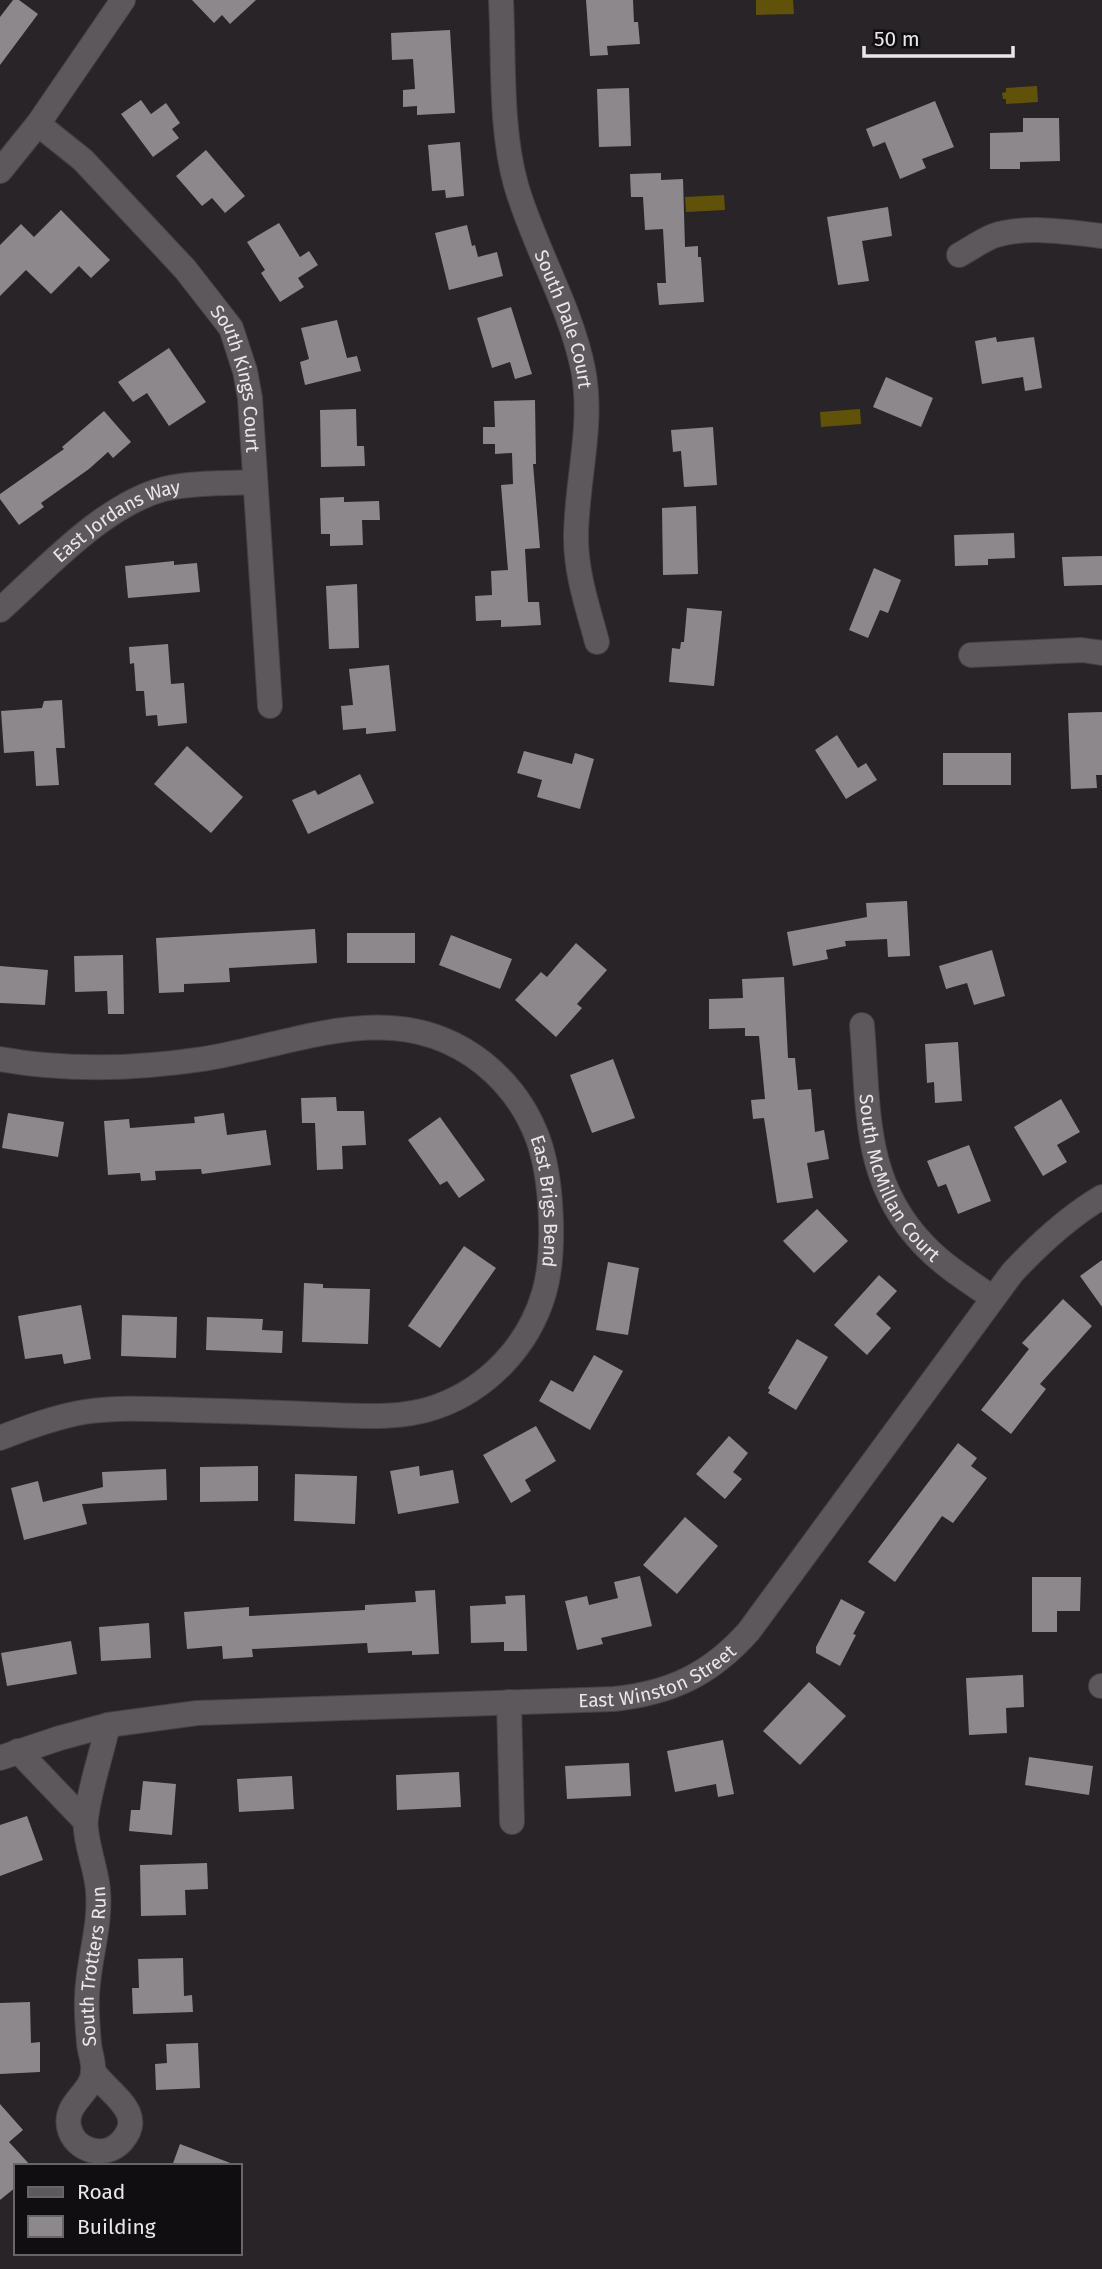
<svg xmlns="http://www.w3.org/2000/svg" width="1102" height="2269" font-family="'Fira Sans',sans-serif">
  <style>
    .water { fill: #615209 }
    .building { fill: #8c888c }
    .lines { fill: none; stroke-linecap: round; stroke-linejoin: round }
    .minor-casing { stroke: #454145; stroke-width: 26 }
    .minor { stroke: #5c585c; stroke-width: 24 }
    .labels { text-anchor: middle; stroke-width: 7; stroke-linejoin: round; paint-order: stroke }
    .street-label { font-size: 19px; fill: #eae7ea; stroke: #100e10 }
  </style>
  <rect width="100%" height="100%" fill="#282428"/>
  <g class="water">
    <path d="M756,0H793L794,14L756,15Z"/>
    <path d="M1037,86L1038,102L1006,104V99H1003L1002,93L1006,92V88Z"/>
    <path d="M724,195L725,210L686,212L685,197Z"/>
    <path d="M860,409L861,424L821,427L820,412Z"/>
  </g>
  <g class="building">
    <path d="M13,0H19L38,14L0,65V17Z"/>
    <path d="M192,0H256L230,24L222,15L214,23Z"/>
    <path d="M586,0H633L634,22H638L640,44L607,46L608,55L590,56Z"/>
    <path d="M450,30L455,113L417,115V106L403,107V90L415,89L413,59L392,60L391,33Z"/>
    <path d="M629,88L631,146L599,147L597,89Z"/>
    <path d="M141,100L151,114L166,103L180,123L172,129L179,138L153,157L121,114Z"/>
    <path d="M935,101L954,147L922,159L926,168L900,179L885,142L873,147L866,129Z"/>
    <path d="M1023,118H1059L1060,161L1020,162V169H990V133L1023,132Z"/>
    <path d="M460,142L464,196L446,198L445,190L432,191L428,145Z"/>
    <path d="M206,150L245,196L225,213L212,198L202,206L176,176Z"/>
    <path d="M661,173V180L683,179L685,247L698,246V257H701L704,302L659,305L657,283H666L663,229L645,230L643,197H631L630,174Z"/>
    <path d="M888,207L892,236L862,241L869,281L838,285L827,217Z"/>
    <path d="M61,210L110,260L91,278L79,266L51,294L26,270L0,296V245L21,224L34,237Z"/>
    <path d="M279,223L300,257L309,251L318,265L298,278L304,287L280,302L261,273L265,270L247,242Z"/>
    <path d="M467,225L472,246L475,245L478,257L497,252L503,276L449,290L435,233Z"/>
    <path d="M511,307L532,374L515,379L510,362L492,368L477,318Z"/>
    <path d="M337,320L347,358L357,356L361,371L305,385L300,362L309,359L301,328Z"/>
    <path d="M996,337L997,342L1034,337L1042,388L1025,391L1023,377L982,384L975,341Z"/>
    <path d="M169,348L206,402L169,426L147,393L133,402L118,382Z"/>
    <path d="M886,377L933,398L921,427L873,407Z"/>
    <path d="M535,400L536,464H533L540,548L525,549L528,602H539L541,625L501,627V620L476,621L475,596L492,595L491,571L508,570L501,485L513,484L512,453L495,454V444H483V427H495L494,401Z"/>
    <path d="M356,409L357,446H364L365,466L321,467L320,410Z"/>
    <path d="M104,411L131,442L113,458L108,452L89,469L41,503L44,507L19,525L0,499V494L64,449L62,447Z"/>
    <path d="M713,427L717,485L684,487L681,451L673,452L671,430Z"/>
    <path d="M344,497V502L379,501L380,520H362L363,545L330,546V534H321L320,498Z"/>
    <path d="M696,506L698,574L663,575L662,508Z"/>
    <path d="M1014,533L1015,558L988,559V565L955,566L954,535Z"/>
    <path d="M1102,556V585L1064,586L1062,557Z"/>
    <path d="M174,561V565L197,563L200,592L128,598L125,566Z"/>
    <path d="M874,568L901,580L888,613L880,610L868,638L849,630Z"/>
    <path d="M357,584L359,648L329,649L326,586Z"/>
    <path d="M687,608L722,611L714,686L669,682L672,648L680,649L681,642H684Z"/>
    <path d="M168,644L171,684L184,683L187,723L158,726L157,715L146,716L144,691H136L134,663L130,664L129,647Z"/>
    <path d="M389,665L396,731L366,734V728L343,730L341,706L353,705L349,669Z"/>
    <path d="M62,700L65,748H56L59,785L36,786L34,751L4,753L1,711L42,708L44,701Z"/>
    <path d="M1102,712V775H1096L1097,788L1071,789L1068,713Z"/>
    <path d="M837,735L858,768L866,763L877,780L846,799L815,750Z"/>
    <path d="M187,746L243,797L211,833L154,784Z"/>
    <path d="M524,751L572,764L575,753L594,759L580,809L537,797L542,780L517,773Z"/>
    <rect x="943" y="753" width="68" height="32"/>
    <path d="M360,774L374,803L308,834L292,800L315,790L318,795Z"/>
    <path d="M907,901L910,956L888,957L887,939L845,941L846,946L826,950L828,959L793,966L787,932L867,917L866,903Z"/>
    <path d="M315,929L317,963L229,968L230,982L184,984V992L159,993L156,938Z"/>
    <rect x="347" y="933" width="68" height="30"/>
    <path d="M451,935L512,959L500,989L439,965Z"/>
    <path d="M576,943L607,970L577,1004L582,1008L556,1037L515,1000L541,972L547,977Z"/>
    <path d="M992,950L1005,996L974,1005L967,983L946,989L939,966Z"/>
    <path d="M123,955L124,1014H108L107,991L75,992L74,956Z"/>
    <path d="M0,966L48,970L45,1005L0,1003Z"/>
    <path d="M784,977L788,1058H795L798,1090L811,1089L815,1132L824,1130L829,1159L807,1163L813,1198L777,1203L764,1118L753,1119L751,1100L765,1099L759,1036H745V1028L709,1029V999L743,998L742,979Z"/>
    <path d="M958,1042L962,1101L935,1103L934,1082L927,1083L925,1044Z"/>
    <path d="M613,1059L635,1118L592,1133L570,1075Z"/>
    <path d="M336,1097L337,1111H364L366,1145L342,1146L343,1169L317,1170L315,1123H302L301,1098Z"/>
    <path d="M1061,1099L1080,1132L1057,1145L1067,1162L1043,1176L1014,1127Z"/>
    <path d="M8,1113L64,1122L58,1157L2,1148Z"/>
    <path d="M224,1113L227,1135L266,1130L271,1165L202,1174L201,1169L155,1171L156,1180L141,1181L140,1173L108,1175L104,1121L129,1119L130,1128L195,1123L194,1117Z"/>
    <path d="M440,1117L485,1180L459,1198L447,1181L440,1185L408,1140Z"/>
    <path d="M969,1145L991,1201L958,1214L946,1184L938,1187L927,1161Z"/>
    <path d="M817,1209L848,1241L814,1273L783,1241Z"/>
    <path d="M464,1246L496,1268L440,1348L408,1326Z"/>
    <path d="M1102,1260V1307L1080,1276Z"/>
    <path d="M608,1262L639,1268L628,1335L596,1330Z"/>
    <path d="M879,1275L897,1291L876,1314L891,1328L867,1355L834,1325Z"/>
    <path d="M304,1283L323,1284V1288L370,1289L368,1344L302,1342Z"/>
    <path d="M1063,1299L1092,1326L1040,1384L1046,1389L1011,1434L981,1410L1029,1349L1022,1343Z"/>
    <path d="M81,1305L91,1359L64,1364L62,1354L25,1359L18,1316Z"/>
    <path d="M122,1315L177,1317L176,1358L121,1356Z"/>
    <path d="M207,1317L263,1319L262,1330L283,1331L282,1353L206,1350Z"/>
    <path d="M797,1339L828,1357L796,1410L768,1393L770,1390L768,1388Z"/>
    <path d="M594,1355L623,1371L590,1430L539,1401L551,1380L573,1392Z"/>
    <path d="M536,1426L556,1461L525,1480L531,1491L511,1503L483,1455Z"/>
    <path d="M729,1436L748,1453L733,1472L742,1479L725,1499L696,1474Z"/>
    <path d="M958,1443L977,1458L971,1466L987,1478L953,1523L942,1516L895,1582L868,1562Z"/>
    <path d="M258,1466V1501L200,1502V1467Z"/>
    <path d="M419,1466L420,1476L453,1470L459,1503L398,1514L390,1471Z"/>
    <path d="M166,1469L167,1500L82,1504L87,1524L24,1540L11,1488L38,1481L43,1502L103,1487L102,1472Z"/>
    <path d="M295,1474L357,1476L355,1524L294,1521Z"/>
    <path d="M685,1517L718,1546L677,1594L643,1565Z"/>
    <path d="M640,1576L652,1626L601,1638L603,1644L577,1650L565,1601L587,1596L589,1605L618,1598L614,1582Z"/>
    <path d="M1032,1577H1081L1080,1611H1057V1632H1032Z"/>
    <path d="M435,1590L439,1654L412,1655V1651L368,1653L367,1643L252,1649L253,1657L223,1659L222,1646L187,1649L184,1612L249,1607V1616L365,1610V1605L416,1602L415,1591Z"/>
    <path d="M525,1595L527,1651H504V1642L471,1643L470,1606L506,1604L505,1596Z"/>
    <path d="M841,1599L865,1612L853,1634L856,1635L840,1666L816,1653V1647Z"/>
    <path d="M149,1623L151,1658L101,1661L99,1627Z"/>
    <path d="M71,1641L77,1674L7,1686L1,1653Z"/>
    <path d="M1023,1675L1024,1707L1006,1708L1007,1733L969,1735L966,1678Z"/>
    <path d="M809,1682L846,1716L800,1765L763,1731Z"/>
    <path d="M723,1740L734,1794L718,1797L716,1784L675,1792L667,1751Z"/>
    <path d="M1029,1757L1093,1766L1089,1795L1025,1785Z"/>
    <path d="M629,1763L631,1796L567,1799L565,1766Z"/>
    <path d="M459,1772L461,1807L397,1810L396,1775Z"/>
    <path d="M292,1776L294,1809L239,1812L237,1779Z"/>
    <path d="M143,1781L176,1784L172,1835L129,1831L131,1810H140Z"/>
    <path d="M27,1816L43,1860L0,1876V1825Z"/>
    <path d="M207,1863L208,1889L185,1890L186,1915L141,1916L140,1865Z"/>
    <path d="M183,1958L184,1996L192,1995L193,2012L133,2014L132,1988H139L138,1959Z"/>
    <path d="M30,2002L31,2043L40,2042V2072L0,2074V2003Z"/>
    <path d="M198,2043L200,2088L156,2090L155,2064L167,2063L166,2044Z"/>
    <path d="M0,2104L23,2130L9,2142L31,2166H16V2187L0,2200Z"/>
    <path d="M180,2144L233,2164V2166H172Z"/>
  </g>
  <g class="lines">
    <defs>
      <g id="minor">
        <path id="s1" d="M501,0C504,59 500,128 516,185C534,247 570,305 583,369C594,425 576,482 576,538C576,574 588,608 597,642"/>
        <path id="s2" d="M38,124L83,160L185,269L231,328L245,371L250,398L270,706"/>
        <path d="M0,171L38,124L123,0"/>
        <path d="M959,255C970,249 981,241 993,236C1025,225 1069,232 1102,236"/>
        <path id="s3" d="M0,610C46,569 103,505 164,489C193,482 225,484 255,482"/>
        <path d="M971,655L1082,650L1102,653"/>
        <path id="s4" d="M862,1025C869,1107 862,1182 925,1246C944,1266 970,1282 993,1298"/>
        <path id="s5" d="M0,1059C66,1071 136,1069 203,1059C298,1044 396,994 483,1063C508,1083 527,1109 538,1139C552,1178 556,1252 544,1293C529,1345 488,1389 436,1407C396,1421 350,1415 308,1414C267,1412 227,1411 186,1410C152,1409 118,1407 84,1412C55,1417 28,1427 0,1438"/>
        <path d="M1101,1686H1102"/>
        <path d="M509,1702L512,1822"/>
        <path d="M18,1751L85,1821"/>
        <path id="s6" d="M0,1758L60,1738L108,1725L197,1713L614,1699C671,1693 711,1674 749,1631L1012,1273C1039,1244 1068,1217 1102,1197"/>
        <path id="s7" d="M94,2072C106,2092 148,2112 122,2141C105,2160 74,2151 69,2127C64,2102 93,2093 93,2071C94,2062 90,2053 89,2044C88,2029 86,2012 87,1997C88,1961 101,1927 98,1891C97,1870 83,1837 86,1818C90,1787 101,1756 108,1725"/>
      </g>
    </defs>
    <use href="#minor" class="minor-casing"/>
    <use href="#minor" class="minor"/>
  </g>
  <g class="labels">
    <g class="street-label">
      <text dy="7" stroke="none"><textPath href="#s1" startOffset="329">South Dale Court</textPath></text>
      <text dy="7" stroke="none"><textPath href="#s2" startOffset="332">South Kings Court</textPath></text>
      <text dy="7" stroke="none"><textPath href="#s3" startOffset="149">East Jordans Way</textPath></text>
      <text dy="7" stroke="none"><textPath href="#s4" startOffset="161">South McMillan Court</textPath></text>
      <text dy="7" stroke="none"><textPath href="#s5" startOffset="653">East Brigs Bend</textPath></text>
      <text dy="7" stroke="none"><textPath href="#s6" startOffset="668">East Winston Street</textPath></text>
      <text dy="7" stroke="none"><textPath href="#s7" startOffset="320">South Trotters Run</textPath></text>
    </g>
  </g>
  <rect x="14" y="2164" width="228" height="91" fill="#100e10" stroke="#676567" stroke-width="2"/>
  <rect x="28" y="2187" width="35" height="10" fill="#5c585c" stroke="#676567" stroke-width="2"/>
  <text x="77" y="2199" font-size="21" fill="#eae7ea">Road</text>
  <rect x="28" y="2216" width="35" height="21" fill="#8c888c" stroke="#676567" stroke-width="2"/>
  <text x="77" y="2234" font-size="21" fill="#eae7ea">Building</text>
  <path d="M864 46v10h149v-10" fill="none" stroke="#eae7ea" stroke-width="3.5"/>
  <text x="874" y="46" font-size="21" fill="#eae7ea" stroke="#100e10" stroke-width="5" paint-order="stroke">50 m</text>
</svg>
